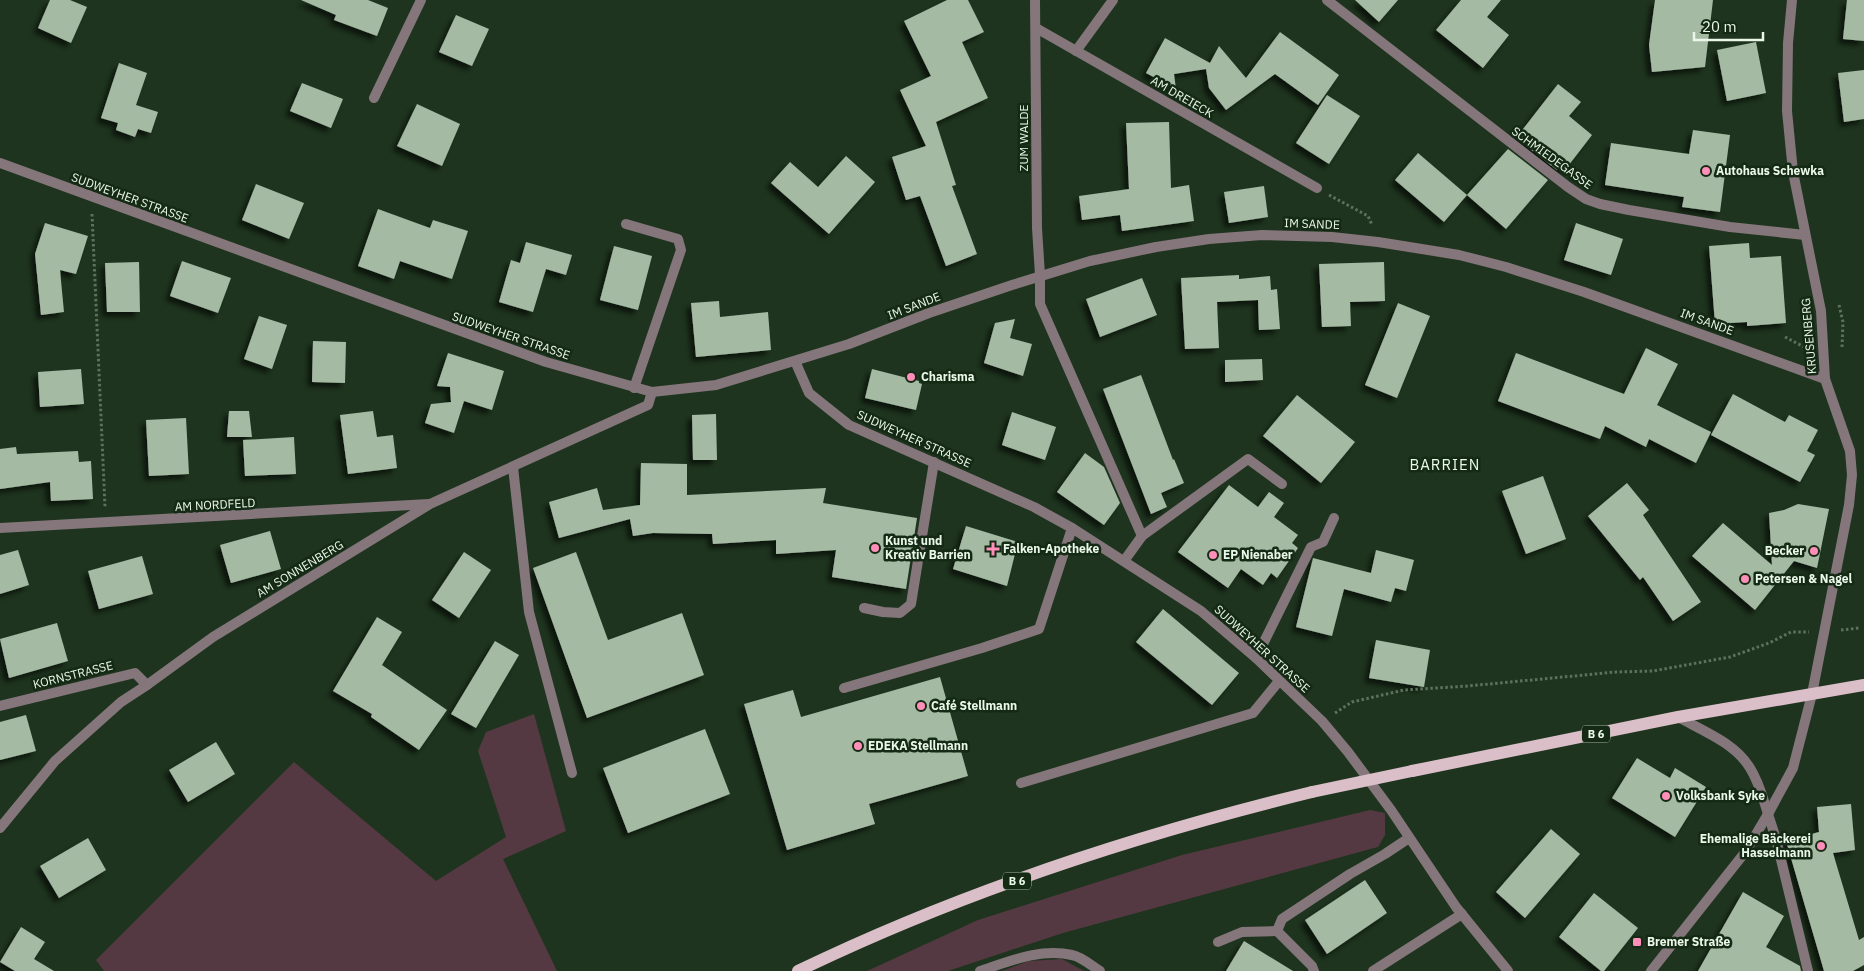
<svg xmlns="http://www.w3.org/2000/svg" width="1864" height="971" font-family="'IBM Plex Sans',sans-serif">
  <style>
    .green { fill: #543942 }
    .building { fill: #a4baa3; filter: url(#shadow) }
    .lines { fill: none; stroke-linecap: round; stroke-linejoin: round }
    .path { stroke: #5e715d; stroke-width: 3; stroke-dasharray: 2.5 2.5; stroke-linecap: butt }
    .service { stroke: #84767b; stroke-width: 10 }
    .minor { stroke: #84767b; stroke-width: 10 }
    .tertiary { stroke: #84767b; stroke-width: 10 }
    .primary { stroke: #dbbfc8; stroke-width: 12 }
    .primary-bridge { stroke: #dbbfc8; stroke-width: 12 }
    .poi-dot { fill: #ff8eb9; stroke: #142a14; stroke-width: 2 }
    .labels { text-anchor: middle; stroke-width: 5; stroke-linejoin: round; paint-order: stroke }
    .shield { fill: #142a14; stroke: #aabaa9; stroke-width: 1 }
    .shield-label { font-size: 11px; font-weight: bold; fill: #eaf8e9 }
    .street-label { font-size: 12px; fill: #eaf8e9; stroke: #142a14 }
    .poi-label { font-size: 12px; font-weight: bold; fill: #eaf8e9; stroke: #142a14; text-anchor: start }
    .quarter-label { font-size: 15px; letter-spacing: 1px; fill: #eaf8e9; stroke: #142a14 }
  </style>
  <defs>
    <filter id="shadow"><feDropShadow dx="-4.5" dy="4.5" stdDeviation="2.5" flood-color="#0009"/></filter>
  </defs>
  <rect width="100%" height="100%" fill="#1e341e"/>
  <g class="green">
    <path d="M534,714L566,831L503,859L557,971H104L96,960L294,762L436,881L506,837L478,751L486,732Z"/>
    <path d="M1370,810L1385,813V835L1378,847L1063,933L948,971H867L978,920L1182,855Z"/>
    <path d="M1062,959L1084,971H1002L1029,961Z"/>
  </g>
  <g class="building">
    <path d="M50,0H70L87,7L71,43L38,28Z"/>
    <path d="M301,0H368L388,8L377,36L334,20L336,15Z"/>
    <path d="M947,0H968L984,32L962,42L988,98L936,122L956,185L952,186L977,254L946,266L920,196L906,200L892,157L926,146L900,90L931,76L904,21Z"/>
    <path d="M1355,0H1398L1379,22Z"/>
    <path d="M1461,0H1501L1487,17L1509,35L1483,68L1436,30Z"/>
    <path d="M1655,0H1713L1705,67L1652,72L1649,45Z"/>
    <path d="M1847,0H1864V41L1843,39Z"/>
    <path d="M456,15L489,29L472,66L439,52Z"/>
    <path d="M1280,32L1339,75L1318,105L1275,74L1226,110L1209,88L1206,69L1174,74L1176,89L1146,73L1165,38L1210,63L1219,46L1246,78Z"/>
    <path d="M1756,42L1766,93L1727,101L1717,50Z"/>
    <path d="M119,63L147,73L136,105L158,112L151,133L138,129L135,137L116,130L118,123L101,118Z"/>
    <path d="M1864,70V119L1844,122L1838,73Z"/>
    <path d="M302,83L343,99L331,128L290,111Z"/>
    <path d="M1558,84L1581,102L1569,116L1592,135L1565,170L1560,166L1557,170L1516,138Z"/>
    <path d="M1327,95L1360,116L1329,164L1296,143Z"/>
    <path d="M417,104L460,124L442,166L397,146Z"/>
    <path d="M1169,122L1171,188L1189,185L1194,221L1122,231L1120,215L1082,220L1079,196L1129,189L1126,123Z"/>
    <path d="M1693,130L1730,135L1720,212L1682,207L1684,197L1605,185L1611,143L1689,154Z"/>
    <path d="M1508,149L1548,180L1506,229L1467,195Z"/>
    <path d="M1418,153L1467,195L1444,222L1395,180Z"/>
    <path d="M846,156L875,182L829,234L771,183L790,162L818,187Z"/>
    <path d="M256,184L304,203L289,239L242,220Z"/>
    <path d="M1264,186L1268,217L1229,223L1224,192Z"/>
    <path d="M378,209L430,228L433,220L468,231L452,279L400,261L394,279L358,266Z"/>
    <path d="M45,223L88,236L76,274L60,270L64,312L41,315L35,254Z"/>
    <path d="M1576,223L1623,239L1611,275L1564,260Z"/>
    <path d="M526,242L572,255L566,275L546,269L533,312L499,302L511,260L520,263Z"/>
    <path d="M1749,243L1750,258L1781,256L1786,323L1747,326V322L1715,324L1709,246Z"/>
    <path d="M614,246L652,256L638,310L600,300Z"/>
    <path d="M182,261L231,278L218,313L170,296Z"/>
    <path d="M139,262L140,312H107L105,263Z"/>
    <path d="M1384,262L1385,301L1350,302L1351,326L1322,327L1319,264Z"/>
    <path d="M1239,275V279L1270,276L1271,290L1277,289L1280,329L1259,330L1258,300L1217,302L1219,348L1185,349L1181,278Z"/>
    <path d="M1142,278L1157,315L1100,337L1086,299Z"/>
    <path d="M719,301L720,317L768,312L771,350L696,357L691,303Z"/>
    <path d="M1398,303L1430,316L1397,398L1365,385Z"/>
    <path d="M259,316L287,325L272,369L244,359Z"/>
    <path d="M1015,319L1010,338L1032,344L1023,376L984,363L995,323Z"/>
    <path d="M313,341L346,342L345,383L312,382Z"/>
    <path d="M1646,348L1678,364L1657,405L1711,432L1696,463L1649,439L1646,447L1605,426L1600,439L1498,401L1516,353L1624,394Z"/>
    <path d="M448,353L504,371L492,410L464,401L454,433L425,423L431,404L451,402L450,387L437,386Z"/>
    <path d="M1262,359L1263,380L1225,382V360Z"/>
    <path d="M81,369L84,404L40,407L38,372Z"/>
    <path d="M872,369L919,381V383L922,384L916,410L865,398Z"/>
    <path d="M1141,375L1173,460L1174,459L1184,483L1161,493L1167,507L1151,514L1103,389Z"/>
    <path d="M1733,394L1785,422L1789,415L1818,430L1807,451L1815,455L1800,482L1711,435Z"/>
    <path d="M1297,395L1355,442L1321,483L1263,436Z"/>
    <path d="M229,411H249L252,437H227Z"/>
    <path d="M373,411L377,437L393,435L397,468L348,474L340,415Z"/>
    <path d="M1012,412L1056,427L1045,460L1002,445Z"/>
    <path d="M716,414L717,460H693L692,415Z"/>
    <path d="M186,418L189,474L149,476L146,420Z"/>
    <path d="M294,437L296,474L245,476L243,440Z"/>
    <path d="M16,447L17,454L78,451L79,462L91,461L93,499L51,501L50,482L0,489V449Z"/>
    <path d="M1085,453L1104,467L1120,503L1104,525L1057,492Z"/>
    <path d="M641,463L687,464V495L826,488L823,503L917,518L906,589L832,577L836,550L776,554V540L713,544L712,534L653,533L633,536L630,519L559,538L549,502L597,488L603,510L640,505Z"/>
    <path d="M1543,476L1566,539L1526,554L1502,491Z"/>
    <path d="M1627,483L1649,510L1643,515L1701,602L1673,621L1643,577L1640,580L1588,516Z"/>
    <path d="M1229,485L1258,507L1269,492L1284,503L1274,517L1298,535L1292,543L1298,548L1277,578L1271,573L1263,585L1241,569L1228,588L1178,552Z"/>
    <path d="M1798,504L1829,509L1817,568L1794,561L1755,610L1692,556L1723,523L1772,565L1769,513L1784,510Z"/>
    <path d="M966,526L1018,542L1007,586L953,569Z"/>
    <path d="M270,531L281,569L231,583L220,545Z"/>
    <path d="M18,550L29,585L0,594V555Z"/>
    <path d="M1376,550L1414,560L1406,591L1395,588L1391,602L1344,589L1332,636L1296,627L1313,558L1371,573Z"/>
    <path d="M464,552L491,570L459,618L432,600Z"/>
    <path d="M576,552L608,640L682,613L704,675L587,718L533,568Z"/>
    <path d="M142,556L153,594L99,609L88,571Z"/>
    <path d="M1163,609L1239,673L1212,705L1136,642Z"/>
    <path d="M377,617L402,632L382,665L447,710L419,750L371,717L372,714L333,691Z"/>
    <path d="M57,623L68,661L9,678L0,639Z"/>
    <path d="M1376,640L1430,650L1424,687L1369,678Z"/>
    <path d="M495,641L519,655L476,728L451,714Z"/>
    <path d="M940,677L968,776L869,804L875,824L787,850L744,704L793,690L801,717Z"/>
    <path d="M26,715L36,751L0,760V722Z"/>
    <path d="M705,729L730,794L628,833L603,768Z"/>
    <path d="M216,742L235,774L188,802L169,770Z"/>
    <path d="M1637,758L1670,778L1675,768L1706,787L1675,837L1612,798Z"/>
    <path d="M1851,804L1855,850L1833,853L1859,940L1864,937V965L1853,971H1824L1786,841L1819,832L1817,807Z"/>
    <path d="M1551,829L1580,854L1525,918L1496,892Z"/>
    <path d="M88,838L106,870L59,898L40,866Z"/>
    <path d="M1365,880L1387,913L1327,954L1305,920Z"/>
    <path d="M1743,892L1784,916L1766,947L1800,966L1801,971H1698Z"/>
    <path d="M1594,893L1638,928L1604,971H1601L1559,937Z"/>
    <path d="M21,927L45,942L34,959L54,971H15L0,962Z"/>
    <path d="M1244,941L1293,971H1226Z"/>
  </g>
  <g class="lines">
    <g class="path">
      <path d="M1329,195L1368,216L1372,225"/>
      <path d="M92,214L105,507"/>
      <path d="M1839,305L1843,322L1842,348"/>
      <path d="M1785,337L1808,349"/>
      <path d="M1841,630L1859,628"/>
      <path d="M1335,713L1352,702L1404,690L1468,686L1616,672L1653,671L1730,657L1769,643L1791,632H1809"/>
    </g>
    <g class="service">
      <path d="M374,98L421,0"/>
      <path d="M626,224L678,239L681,250L634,388"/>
      <path d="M1040,275V304L1142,536"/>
      <path d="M513,467L529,612L572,773"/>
      <path d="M1124,561L1142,536L1248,459L1282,484"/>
      <path d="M864,608L883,612L900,613L911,604L934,462"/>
      <path d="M1256,658L1311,547L1323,542L1334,518"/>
      <path d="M844,688L982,648L1039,629L1072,528"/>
      <path d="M1021,783L1253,713L1279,681"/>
      <path d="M1218,942L1242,932L1277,931"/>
      <path d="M980,971C1010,961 1041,948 1072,955C1082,957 1092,966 1100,971"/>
      <path d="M1314,971L1312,966L1277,931L1282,919L1350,874L1385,854L1409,838"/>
      <path d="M1373,971L1462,914"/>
    </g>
    <g class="minor">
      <path d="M1035,0L1037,228L1040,275"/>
      <path d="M1327,0L1568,187L1586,199L1600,204L1629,210L1730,227L1805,235"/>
      <path d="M1036,28L1317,188"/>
      <path d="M1076,51L1113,0"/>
      <path d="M0,163L546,362L652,392L716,385L849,344L929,313L1012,285L1090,261L1156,247L1209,239L1262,235L1332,237L1378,242L1459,255L1506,267L1584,292L1825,379"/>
      <path d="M795,361L809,393L849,425L1034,507L1072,528L1201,611L1256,658L1322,721L1348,752L1391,810L1456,907L1508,971"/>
      <path d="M0,528L429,504"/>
      <path d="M0,706L135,673L147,685"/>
      <path d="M1768,814L1776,839L1808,971"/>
      <path d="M0,828L55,761L121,702L147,685L213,637L430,504L648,405L652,392"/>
    </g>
    <g class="tertiary">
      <path d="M1678,717C1703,731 1735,743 1750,768C1759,782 1763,798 1768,814"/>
      <path d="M1651,971L1746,851L1768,814L1793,768L1812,694L1849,505L1852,475L1850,451L1825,379L1821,311L1793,172L1787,111L1788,43L1792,0"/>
    </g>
    <g class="primary">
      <path d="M1412,771L1678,717L1864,685"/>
      <path d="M798,971C961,892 1136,835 1312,792"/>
    </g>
    <path class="primary-bridge" d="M1312,792L1412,771"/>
  </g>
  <g class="poi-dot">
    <circle cx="1706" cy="171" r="5"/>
    <circle cx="911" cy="377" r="5"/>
    <circle cx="875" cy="548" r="5"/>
    <path d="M990.5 541.5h5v5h5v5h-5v5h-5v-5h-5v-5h5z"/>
    <circle cx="1814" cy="551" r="5"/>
    <circle cx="1213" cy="555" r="5"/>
    <circle cx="1745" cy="579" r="5"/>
    <circle cx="921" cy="706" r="5"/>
    <circle cx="858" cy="746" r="5"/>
    <circle cx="1666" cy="796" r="5"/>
    <circle cx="1821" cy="846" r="5"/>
    <rect x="1632" y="937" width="10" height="10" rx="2.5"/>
  </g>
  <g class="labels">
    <g class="shield">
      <rect x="1582" y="725.5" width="28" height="17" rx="4"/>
      <rect x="1003" y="872.5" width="28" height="17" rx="4"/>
    </g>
    <g class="shield-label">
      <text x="1596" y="738">B 6</text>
      <text x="1017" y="885">B 6</text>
    </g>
    <g class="street-label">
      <text transform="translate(1182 97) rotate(30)" y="4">AM DREIECK</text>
      <text transform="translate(1024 138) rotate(-90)" y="4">ZUM WALDE</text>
      <text transform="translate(1552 158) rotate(36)" y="4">SCHMIEDEGASSE</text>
      <text transform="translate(130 198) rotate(20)" y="4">SUDWEYHER STRASSE</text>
      <text transform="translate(1312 224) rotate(2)" y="4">IM SANDE</text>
      <text transform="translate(914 306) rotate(-21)" y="4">IM SANDE</text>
      <text transform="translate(1707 322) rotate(20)" y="4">IM SANDE</text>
      <text transform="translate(511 336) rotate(19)" y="4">SUDWEYHER STRASSE</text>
      <text transform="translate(1809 336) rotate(-95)" y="4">KRUSENBERG</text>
      <text transform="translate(914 439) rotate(24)" y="4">SUDWEYHER STRASSE</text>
      <text transform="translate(215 505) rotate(-3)" y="4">AM NORDFELD</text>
      <text transform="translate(300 569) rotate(-31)" y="4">AM SONNENBERG</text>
      <text transform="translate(1262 649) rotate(42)" y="4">SUDWEYHER STRASSE</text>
      <text transform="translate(73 675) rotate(-14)" y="4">KORNSTRASSE</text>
    </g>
    <g class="poi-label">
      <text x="1716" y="175">Autohaus Schewka</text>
      <text x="921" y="381">Charisma</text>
      <text x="885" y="545">Kunst und<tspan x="885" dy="14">Kreativ Barrien</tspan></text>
      <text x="1003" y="553">Falken-Apotheke</text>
      <text x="1804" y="555" text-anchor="end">Becker</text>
      <text x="1223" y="559">EP Nienaber</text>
      <text x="1755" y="583">Petersen &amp; Nagel</text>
      <text x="931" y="710">Café Stellmann</text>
      <text x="868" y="750">EDEKA Stellmann</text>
      <text x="1676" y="800">Volksbank Syke</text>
      <text x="1811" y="843" text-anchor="end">Ehemalige Bäckerei<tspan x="1811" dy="14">Hasselmann</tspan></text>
      <text x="1647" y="946">Bremer Straße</text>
    </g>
    <g class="quarter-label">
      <text x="1445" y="470">BARRIEN</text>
    </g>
  </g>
  <path d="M1694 32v8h69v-8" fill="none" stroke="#eaf8e9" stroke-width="2.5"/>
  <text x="1702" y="32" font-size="15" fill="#eaf8e9" stroke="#142a14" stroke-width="4" paint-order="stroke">20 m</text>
</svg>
